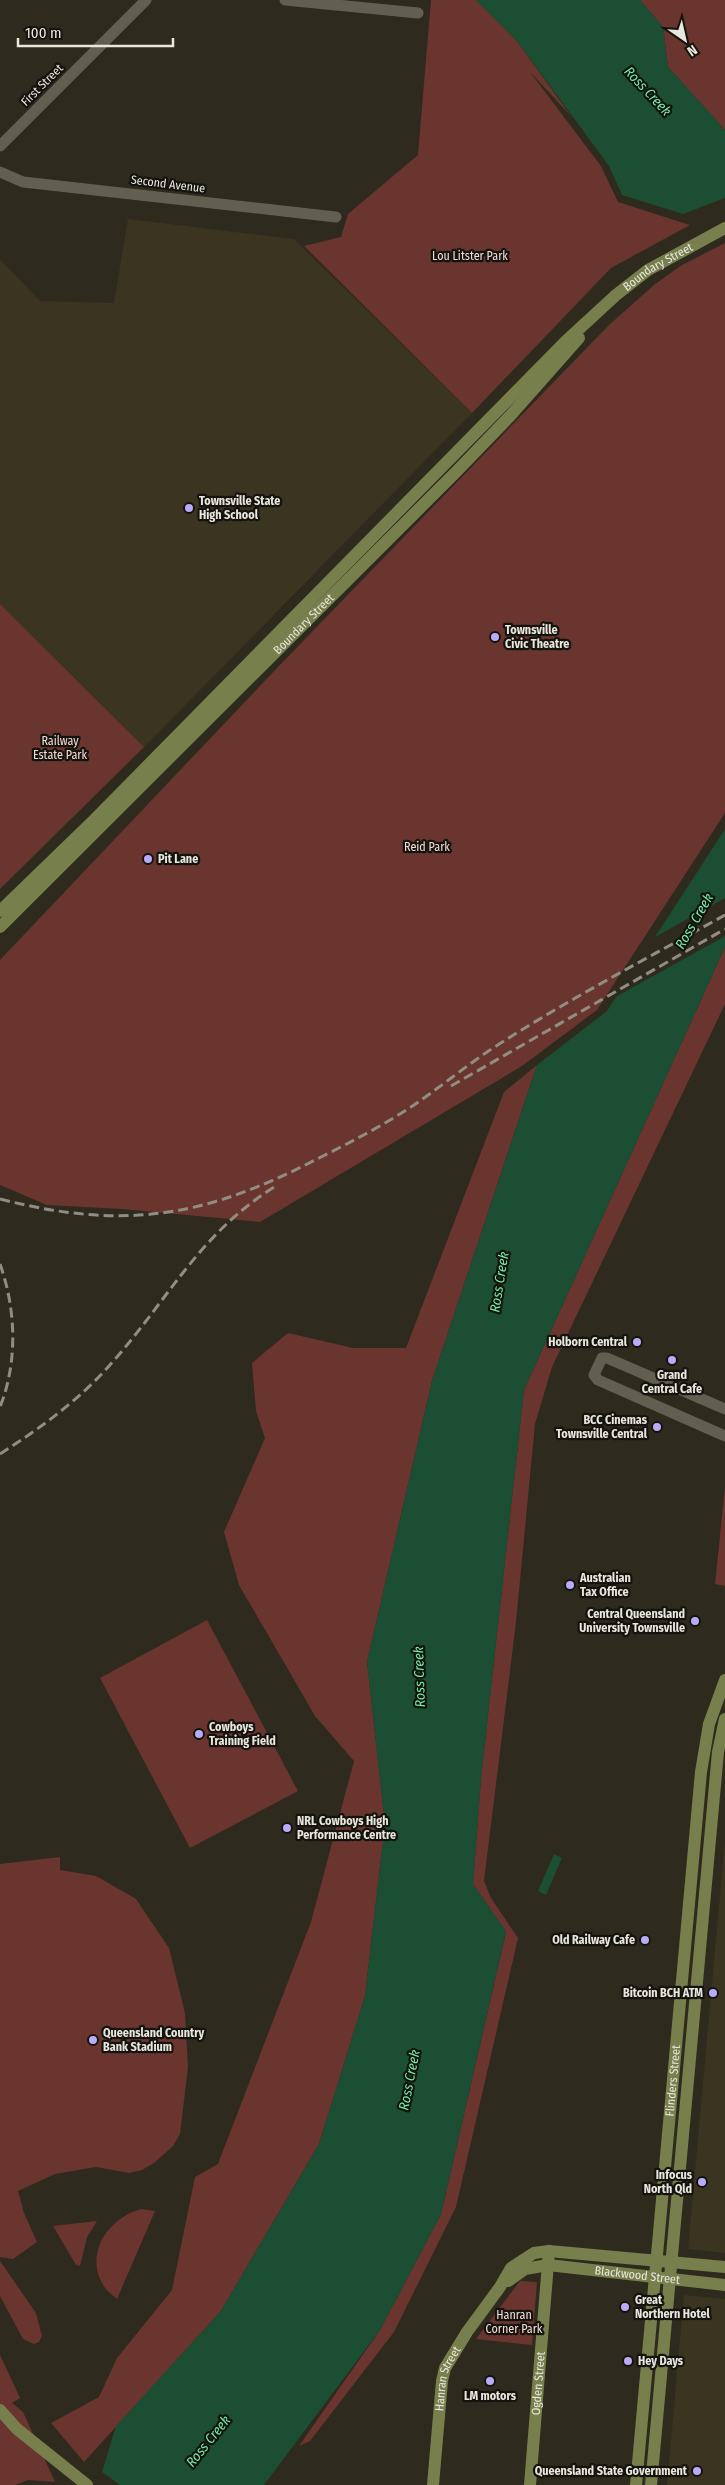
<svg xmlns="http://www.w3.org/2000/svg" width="725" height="2485" font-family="'Fira Sans Condensed',sans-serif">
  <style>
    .built { fill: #3a3421 }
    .green { fill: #6a352f }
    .water { fill: #1c4e33 }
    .pier { fill: #2e2a1d }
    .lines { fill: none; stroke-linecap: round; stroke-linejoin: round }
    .minor { stroke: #625e50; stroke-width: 11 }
    .secondary { stroke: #77804d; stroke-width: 12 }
    .rail { stroke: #918d83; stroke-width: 3; stroke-dasharray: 10 5; stroke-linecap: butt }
    .poi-dot { fill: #b8abf7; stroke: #14130d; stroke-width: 2 }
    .labels { text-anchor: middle; stroke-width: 4.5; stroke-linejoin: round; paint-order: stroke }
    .street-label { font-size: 12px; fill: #e9e6de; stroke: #14130d }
    .park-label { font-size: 12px; fill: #f6dbd7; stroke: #14130d }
    .poi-label { font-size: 12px; font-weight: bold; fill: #e9e6de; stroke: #14130d; text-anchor: start }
    .water-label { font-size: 14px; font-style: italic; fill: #71eda7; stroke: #14130d }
  </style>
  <rect width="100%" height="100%" fill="#2e2a1d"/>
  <g class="built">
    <path d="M128,219L294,239L472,413L144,747L0,604V259L40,301L114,303Z"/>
    <path d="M725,1840V2253L688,2249Z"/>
    <path d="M684,2295L725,2299V2485H667Z"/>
  </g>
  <g class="green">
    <path d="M431,0H476L517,41L571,116L530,72L601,166L618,202L690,225L611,268L472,413L304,246L341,237L348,214L418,155Z"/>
    <path d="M640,0H725V130L668,67L663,27Z"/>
    <path d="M725,243V813L597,1010L522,1066L260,1222L122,1209L47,1205L0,1185V960L277,668L609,325L654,285L682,265Z"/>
    <path d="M0,604L144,747L0,889Z"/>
    <path d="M725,947V1004L552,1367L535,1424L516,1622L484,1881L491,1898L518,1938L456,2207L394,2332L310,2441L299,2446L380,2330L441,2214L506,1932L473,1884L481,1778L524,1390Z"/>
    <path d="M537,1065L432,1381L367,1662L385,1824L365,1996L319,2144L221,2311L84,2462L51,2423L99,2397L117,2358L172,2290L195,2177L218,2164L311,1922L354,1761L315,1716L239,1585L224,1532L265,1438L256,1411L252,1363L288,1333L353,1348H406L504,1092Z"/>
    <path d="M725,1487V1586L715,1584Z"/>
    <path d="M207,1620L298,1791L190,1848L100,1678Z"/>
    <path d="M60,1857V1870L96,1876L136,1899L169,1948L185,2013L188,2067L180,2134L173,2146L154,2163L142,2170L129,2173L96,2167L55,2174L18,2191L24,2213L37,2242L13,2259L0,2257V1864Z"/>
    <path d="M141,2209L155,2211L117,2299C112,2295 106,2290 103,2285C84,2252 109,2218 141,2209Z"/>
    <path d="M97,2221L87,2237L80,2266L76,2265L53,2226Z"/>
    <path d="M0,2261L36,2313L42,2336L39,2342L34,2344L23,2339L0,2296Z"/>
    <path d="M520,2281L537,2282L532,2345L476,2339Z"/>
    <path d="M0,2355L20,2398L12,2403L23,2412L55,2482L28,2480L15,2485H0Z"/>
  </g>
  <g class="water">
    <path d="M476,0H640L663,27L668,67L725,130V198L683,214L622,195L609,166L517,41Z"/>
    <path d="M725,829V947L524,1390L481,1778L473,1884L506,1931L441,2214L380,2330L264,2485H120L102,2472L116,2426L221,2311L319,2144L365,1996L385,1824L367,1662L432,1381L537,1065L607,1011Z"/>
    <path d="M554,1854L562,1858L546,1895L538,1891Z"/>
  </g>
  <path class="pier" d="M725,898V936L612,999L650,940Z"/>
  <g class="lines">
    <g class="minor">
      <path d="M285,0L418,13"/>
      <path d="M0,146L146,0"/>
      <path d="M0,172L23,182L336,217"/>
      <path d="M725,1409L607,1358H602L594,1375L598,1380L725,1436"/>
    </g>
    <g class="secondary">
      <path id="s1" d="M0,911L95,819L566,341L616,295L648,270L725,228"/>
      <path id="s2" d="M0,927L456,472L510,416L579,338"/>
      <path id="s3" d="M508,2281L525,2269L548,2265L725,2285"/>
      <path d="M0,2410L17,2429L87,2485"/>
      <path id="s4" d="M433,2485L442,2381L445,2368L467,2332L500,2287L511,2268L534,2253L549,2251L725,2267"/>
      <path id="s5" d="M530,2485L549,2251"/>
      <path id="s6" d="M636,2485L701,1772L709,1724L725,1680"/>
      <path d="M651,2485L718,1752L725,1719"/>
    </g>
    <g class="rail">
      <path d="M451,1086L725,929"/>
      <path d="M0,1199C125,1231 206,1217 319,1158C351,1142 382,1126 411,1107C438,1089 463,1068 490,1050C565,1001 646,959 725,915"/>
      <path d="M0,1264C16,1309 18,1362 0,1407"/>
      <path d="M0,1454C39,1429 78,1401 109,1366C167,1302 199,1233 276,1186"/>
    </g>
  </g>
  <g class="poi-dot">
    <circle cx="189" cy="508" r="5"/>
    <circle cx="495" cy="637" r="5"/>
    <circle cx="148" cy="859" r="5"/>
    <circle cx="637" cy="1342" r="5"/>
    <circle cx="672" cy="1360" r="5"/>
    <circle cx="657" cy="1427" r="5"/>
    <circle cx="570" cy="1585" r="5"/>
    <circle cx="695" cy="1621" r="5"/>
    <circle cx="199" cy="1734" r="5"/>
    <circle cx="287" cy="1828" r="5"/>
    <circle cx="645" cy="1940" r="5"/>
    <circle cx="713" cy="1993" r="5"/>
    <circle cx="93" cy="2040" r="5"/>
    <circle cx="702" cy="2182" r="5"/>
    <circle cx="625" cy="2307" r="5"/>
    <circle cx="628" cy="2361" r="5"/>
    <circle cx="490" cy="2381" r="5"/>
    <circle cx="697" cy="2471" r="5"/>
  </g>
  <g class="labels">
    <g class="street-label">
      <text transform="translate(42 85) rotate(-45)" y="4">First Street</text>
      <text transform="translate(168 184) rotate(7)" y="4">Second Avenue</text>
      <text dy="4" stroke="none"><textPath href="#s1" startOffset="922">Boundary Street</textPath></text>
      <text dy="4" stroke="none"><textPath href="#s2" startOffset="429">Boundary Street</textPath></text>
      <text dy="4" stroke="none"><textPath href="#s6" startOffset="406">Flinders Street</textPath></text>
      <text dy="4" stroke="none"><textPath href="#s3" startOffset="134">Blackwood Street</textPath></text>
      <text dy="4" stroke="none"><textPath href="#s4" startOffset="108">Hanran Street</textPath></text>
      <text dy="4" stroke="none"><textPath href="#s5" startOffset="102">Ogden Street</textPath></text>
    </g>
    <g class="park-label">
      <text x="470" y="260">Lou Litster Park</text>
      <text x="60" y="745">Railway<tspan x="60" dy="14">Estate Park</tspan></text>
      <text x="427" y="851">Reid Park</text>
      <text x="514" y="2319">Hanran<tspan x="514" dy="14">Corner Park</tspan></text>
    </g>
    <g class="poi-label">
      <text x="199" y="505">Townsville State<tspan x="199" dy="14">High School</tspan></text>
      <text x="505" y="634">Townsville<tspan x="505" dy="14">Civic Theatre</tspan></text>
      <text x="158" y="863">Pit Lane</text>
      <text x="627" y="1346" text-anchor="end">Holborn Central</text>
      <text x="672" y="1379" text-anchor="middle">Grand<tspan x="672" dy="14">Central Cafe</tspan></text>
      <text x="647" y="1424" text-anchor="end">BCC Cinemas<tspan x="647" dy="14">Townsville Central</tspan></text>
      <text x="580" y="1582">Australian<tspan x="580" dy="14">Tax Office</tspan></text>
      <text x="685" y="1618" text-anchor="end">Central Queensland<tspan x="685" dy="14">University Townsville</tspan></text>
      <text x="209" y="1731">Cowboys<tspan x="209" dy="14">Training Field</tspan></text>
      <text x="297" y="1825">NRL Cowboys High<tspan x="297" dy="14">Performance Centre</tspan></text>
      <text x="635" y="1944" text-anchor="end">Old Railway Cafe</text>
      <text x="703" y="1997" text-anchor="end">Bitcoin BCH ATM</text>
      <text x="103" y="2037">Queensland Country<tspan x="103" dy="14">Bank Stadium</tspan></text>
      <text x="692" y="2179" text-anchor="end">Infocus<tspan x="692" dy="14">North Qld</tspan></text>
      <text x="635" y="2304">Great<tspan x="635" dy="14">Northern Hotel</tspan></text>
      <text x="638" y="2365">Hey Days</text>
      <text x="490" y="2400" text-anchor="middle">LM motors</text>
      <text x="687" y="2475" text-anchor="end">Queensland State Government</text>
    </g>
    <g class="water-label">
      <text transform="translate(648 91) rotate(47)" y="5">Ross Creek</text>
      <text transform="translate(694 921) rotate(-60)" y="5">Ross Creek</text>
      <text transform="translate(499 1282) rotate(-81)" y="5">Ross Creek</text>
      <text transform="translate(419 1677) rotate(-92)" y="5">Ross Creek</text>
      <text transform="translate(409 2080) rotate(-79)" y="5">Ross Creek</text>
      <text transform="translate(208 2441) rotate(-51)" y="5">Ross Creek</text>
    </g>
  </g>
  <g transform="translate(685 40) rotate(146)" stroke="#14130d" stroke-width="4" paint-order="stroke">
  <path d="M0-4L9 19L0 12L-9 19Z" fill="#e9e6de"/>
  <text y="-8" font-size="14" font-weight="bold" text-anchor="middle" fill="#e9e6de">N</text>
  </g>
  <path d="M18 38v8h155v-8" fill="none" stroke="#e9e6de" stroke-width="2.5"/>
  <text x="25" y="38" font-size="15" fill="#e9e6de" stroke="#14130d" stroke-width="4" paint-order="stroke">100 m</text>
</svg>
